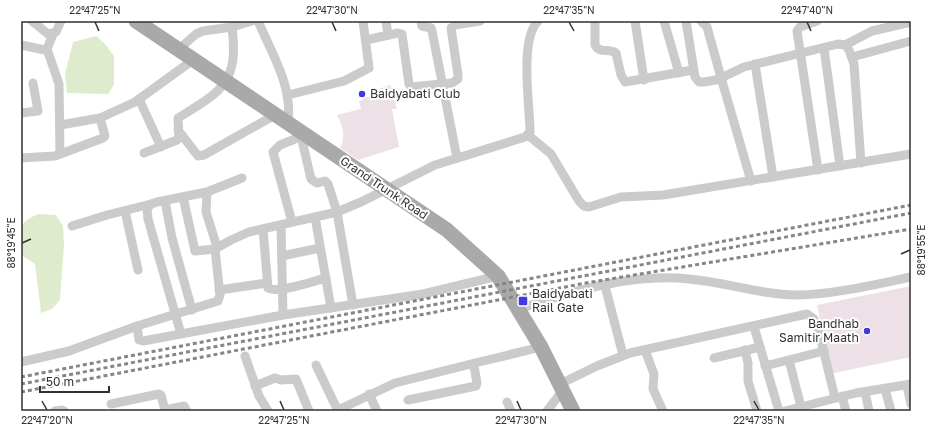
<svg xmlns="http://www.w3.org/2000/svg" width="932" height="432" font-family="'Golos Text',sans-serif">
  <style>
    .green { fill: #ede0e6 }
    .water { fill: #deeccd }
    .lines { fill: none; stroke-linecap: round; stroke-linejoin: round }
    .minor { stroke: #cbcbcb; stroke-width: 9 }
    .primary { stroke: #a9a9a9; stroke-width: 15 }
    .rail { stroke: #868686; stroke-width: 3; stroke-dasharray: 4 3; stroke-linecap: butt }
    .ticks { fill: none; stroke: #313131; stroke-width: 1.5 }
    .poi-dot { fill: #3d3be1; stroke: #fff; stroke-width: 1.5 }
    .labels { text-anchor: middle; stroke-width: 4; stroke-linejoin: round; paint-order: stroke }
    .poi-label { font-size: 12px; fill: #313131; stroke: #fff; text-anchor: start }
    .street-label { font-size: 12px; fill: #313131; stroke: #fff }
    .neatline { fill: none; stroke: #313131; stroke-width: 1.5 }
    .ticks-label { font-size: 10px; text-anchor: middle; fill: #313131 }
  </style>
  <rect width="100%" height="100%" fill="#fff"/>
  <g class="green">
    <path d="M390,85L397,109H392L399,147L358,160L340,148C346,136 343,127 337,115L361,109L359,101L363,100V98L380,94L379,89Z"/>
    <path d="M911,286V357L834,373L830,369L817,305Z"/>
  </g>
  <g class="water">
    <path d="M96,36L105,44L114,56V85L108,94L67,93L65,74L73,42Z"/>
    <path d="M38,214L56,215L63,226L64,244L60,300L52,309L41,313L35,264L21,255C21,231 14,225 38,214Z"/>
  </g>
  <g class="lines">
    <g class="minor">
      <path d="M32,21L48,34L56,32L61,21"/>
      <path d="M258,21C272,54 293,86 288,124"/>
      <path d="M386,21L388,35"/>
      <path d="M421,21L422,26L431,28L432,31L457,158"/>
      <path d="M595,21V45C600,54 608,48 616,53L621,75L625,82L693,70"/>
      <path d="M635,21L644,80"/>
      <path d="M664,21L679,73"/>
      <path d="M686,21L695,77L699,82H704L721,79"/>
      <path d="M701,21L707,27L722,81"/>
      <path d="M817,21L800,27L797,31L818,170"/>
      <path d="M366,40L398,33L402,34L409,84L411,87L452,83L458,79V75L451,28L455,25L480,21"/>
      <path d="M21,45L45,50L47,49L53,34"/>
      <path d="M845,45L872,31L911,22"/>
      <path d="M824,48L840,166"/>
      <path d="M47,49L59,84L60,154"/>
      <path d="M178,50L196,34L203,31L232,27L252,21"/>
      <path d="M852,57L911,41"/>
      <path d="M755,64L773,177"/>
      <path d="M288,95L344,81L369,68L363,21"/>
      <path d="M139,99L161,147"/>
      <path d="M21,113L38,111L33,83"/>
      <path d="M60,125L100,118"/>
      <path d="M178,130L198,156L204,155L275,115"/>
      <path d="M528,135L551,154L579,201L584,206L589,207L621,197L663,195L911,154"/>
      <path d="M301,136L311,179L317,183L325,181L328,184L337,212L353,305"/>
      <path d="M144,153L177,140L179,138L178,118C222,91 239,83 232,27"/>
      <path d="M21,158L55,156L103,138L105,136L100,118L135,102L193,60"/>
      <path d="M751,181L722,81L723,77L744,67L838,44L845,45L849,50L854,64L861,163"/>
      <path d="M207,192L206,212L217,247"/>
      <path d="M183,197L195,251L215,249"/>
      <path d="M165,201L172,238L192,310"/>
      <path d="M125,211L138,270"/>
      <path d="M315,217L331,308"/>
      <path d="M292,222L273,152L280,145L305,135"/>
      <path d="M281,225L283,315"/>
      <path d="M72,226L107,215L151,204"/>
      <path d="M263,229L268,288C278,294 313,281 326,278"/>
      <path d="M282,256L320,248"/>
      <path d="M605,286L623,355"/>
      <path d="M219,290L267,283"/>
      <path d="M519,309C573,291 632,273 689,279C725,282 761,295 797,295C831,295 877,284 911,277"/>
      <path d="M137,326L139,340L143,341L283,315L423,294L498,276"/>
      <path d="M754,327L779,411"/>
      <path d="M181,334L148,219L147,209L151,204L157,202L207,192L242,178"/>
      <path d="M645,350L654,374L653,389L663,411"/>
      <path d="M745,350L748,363V381L757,411"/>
      <path d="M245,356L259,396L268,411"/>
      <path d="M714,358L760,347"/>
      <path d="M789,360L801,407"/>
      <path d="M21,362L69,351L137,326L218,301L220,295L215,249L231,240L249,232L337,212L361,202L435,165L525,137L530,132C530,106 519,40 538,21"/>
      <path d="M316,365L338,411"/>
      <path d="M765,366L824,351"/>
      <path d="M560,384L597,366L630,353L807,314L814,319L818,328L835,398"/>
      <path d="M255,386L275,378L281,380L296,379L309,411"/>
      <path d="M907,386L911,404"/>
      <path d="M885,389L891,411"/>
      <path d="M865,392L869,411"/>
      <path d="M369,394L377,411"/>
      <path d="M842,396L846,411"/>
      <path d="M408,400L476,386L477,383L474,366L475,363L541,347"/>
      <path d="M507,402L511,411"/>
      <path d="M111,404L159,394L161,395L165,410L184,406L187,411"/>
      <path d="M338,410L395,383L475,363"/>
      <path d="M55,411L62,410L64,411"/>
      <path d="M547,411L563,390"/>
      <path d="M785,411L856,393L911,384"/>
    </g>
    <path class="primary" d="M136,21L447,230L498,276L541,347L573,411"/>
    <g class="rail">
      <path d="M21,377L911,205"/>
      <path d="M21,384L911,213"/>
      <path d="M21,392L586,283L911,229"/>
    </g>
  </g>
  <path class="ticks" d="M95,22L99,31M332,22L336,31M569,22L574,31M807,22L811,31M22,243L31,239M901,254L910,250M42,401L47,410M280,401L284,410M517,401L521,410M754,401L759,410"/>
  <g class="poi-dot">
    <circle cx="362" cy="94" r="4"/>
    <rect x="518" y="296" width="10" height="10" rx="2"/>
    <circle cx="867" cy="331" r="4"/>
  </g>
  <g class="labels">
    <g class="poi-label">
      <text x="370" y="98">Baidyabati Club</text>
      <text x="532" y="298">Baidyabati<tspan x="532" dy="14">Rail Gate</tspan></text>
      <text x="859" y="328" text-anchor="end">Bandhab<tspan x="859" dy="14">Samitir Maath</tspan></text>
    </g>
    <g class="street-label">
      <text transform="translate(384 188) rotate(34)" y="4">Grand Trunk Road</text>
    </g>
  </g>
  <rect width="932" height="432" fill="none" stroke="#ffffff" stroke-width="44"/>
  <path d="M40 386v6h69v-6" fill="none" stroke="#313131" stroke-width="2"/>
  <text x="46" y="386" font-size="12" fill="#313131" stroke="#ffffff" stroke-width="3" paint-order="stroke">50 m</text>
  <rect x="22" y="22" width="888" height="388" class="neatline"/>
  <g class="ticks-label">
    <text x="95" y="14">22°47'25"N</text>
    <text x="332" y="14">22°47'30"N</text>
    <text x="569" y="14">22°47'35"N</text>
    <text x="807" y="14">22°47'40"N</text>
    <text transform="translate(11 243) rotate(-90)" y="4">88°19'45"E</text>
    <text transform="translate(921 250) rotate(-90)" y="4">88°19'55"E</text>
    <text x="47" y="424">22°47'20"N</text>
    <text x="284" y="424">22°47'25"N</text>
    <text x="521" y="424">22°47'30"N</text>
    <text x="759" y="424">22°47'35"N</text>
  </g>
</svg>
